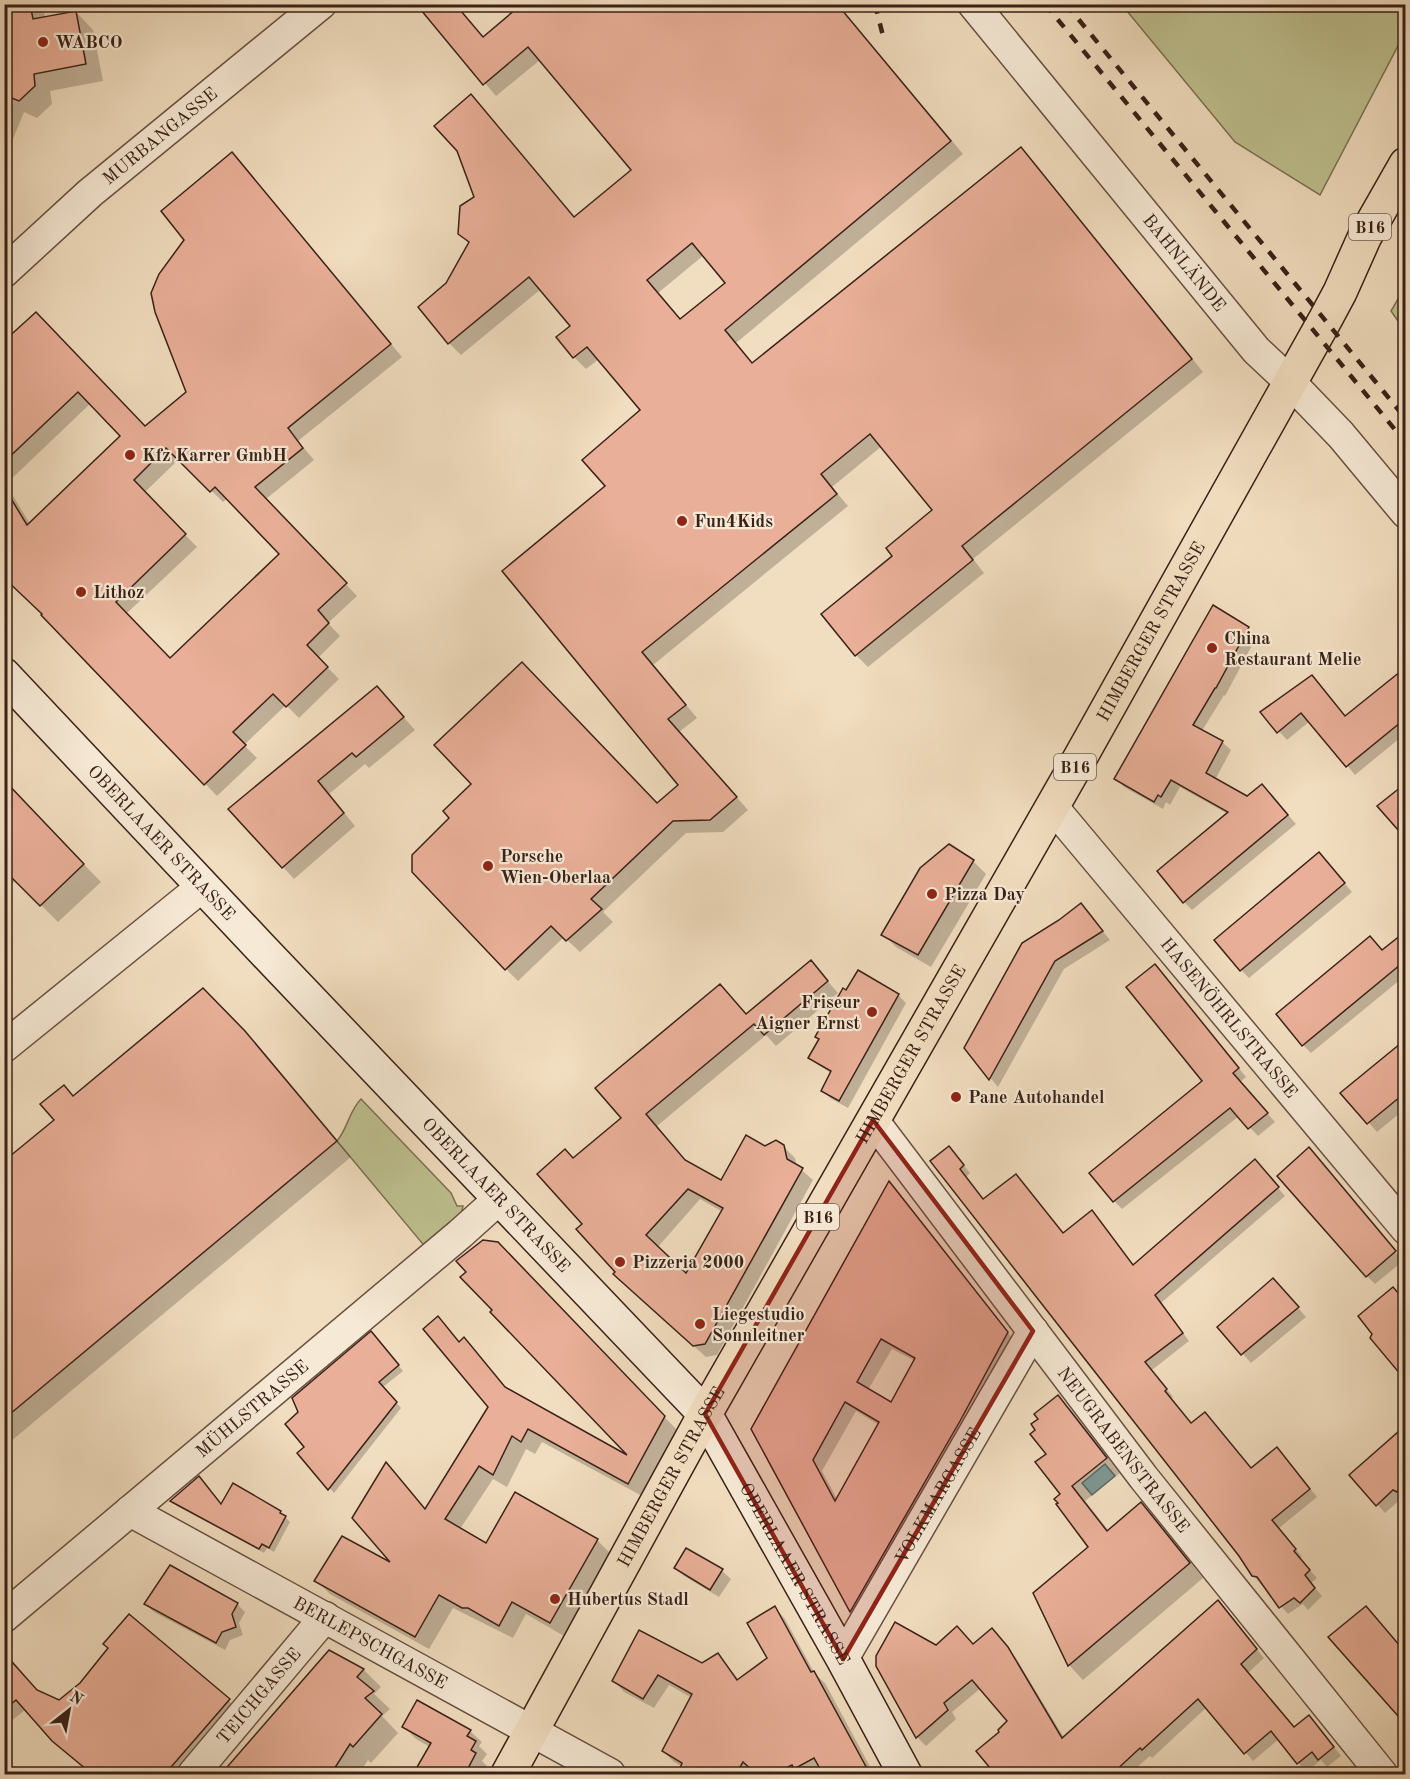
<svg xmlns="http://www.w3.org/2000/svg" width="1410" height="1779" font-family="'Old Standard TT',serif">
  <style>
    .green { fill: #bec08f; stroke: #7c7054; stroke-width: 1.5 }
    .water { fill: #9bbbb5; stroke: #747d76; stroke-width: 1.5 }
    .shadow { fill: #0003; fill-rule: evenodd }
    .building { fill: #e9af98; stroke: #3a2118; stroke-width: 1.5; fill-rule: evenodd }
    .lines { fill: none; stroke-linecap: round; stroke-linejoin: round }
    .minor-casing { stroke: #685042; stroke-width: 33 }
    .secondary-casing { stroke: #3a2118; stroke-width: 36 }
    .primary-casing { stroke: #3a2118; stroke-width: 36 }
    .minor { stroke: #f6e9d5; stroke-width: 30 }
    .secondary { stroke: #f6e9d5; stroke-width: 33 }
    .primary { stroke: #f1ddbf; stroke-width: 33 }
    .rail { stroke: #3a2118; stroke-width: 4.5; stroke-dasharray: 10 10; stroke-linecap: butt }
    .marked { fill: #8f2418; fill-opacity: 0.2; stroke: #8f2418; stroke-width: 4.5; stroke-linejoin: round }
    .poi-dot { fill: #8f2418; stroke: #f6e9d5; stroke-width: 2 }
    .labels { text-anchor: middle; stroke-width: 4.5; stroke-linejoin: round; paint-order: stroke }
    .shield { fill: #f6e9d5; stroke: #725d51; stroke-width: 1.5 }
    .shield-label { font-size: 16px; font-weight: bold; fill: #3a2118 }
    .poi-label { font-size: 18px; font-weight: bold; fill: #3a2118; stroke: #f6e9d5; text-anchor: start }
    .street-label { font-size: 18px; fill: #3a2118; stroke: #f6e9d5 }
  </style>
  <rect width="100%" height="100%" fill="#f1ddbf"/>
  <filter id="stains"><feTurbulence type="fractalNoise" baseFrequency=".00333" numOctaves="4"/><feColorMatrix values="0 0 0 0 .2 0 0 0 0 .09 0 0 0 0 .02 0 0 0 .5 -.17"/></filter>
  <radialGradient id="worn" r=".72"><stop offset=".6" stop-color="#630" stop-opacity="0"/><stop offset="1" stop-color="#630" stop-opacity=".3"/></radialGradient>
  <g class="green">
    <path d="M1122,5H1405V38L1399,44L1320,195L1235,142Z"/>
    <path d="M1405,287V331L1391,311Z"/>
    <path d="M361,1099L451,1193L457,1206H463L461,1215L427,1249L337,1141C348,1128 349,1111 361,1099Z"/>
  </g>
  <path class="water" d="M1105,1464L1115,1476L1092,1495L1082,1483Z"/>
  <g class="shadow">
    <path d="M4,4H37L44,12L45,18L76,12L93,30L103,81L50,91L52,104L37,118L24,112L4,161Z"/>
    <path d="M418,4H456L484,38L837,4L963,154L736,343L753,364L1021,149L1033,161L1203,372L973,559L984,573L868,667L856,655L895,556L934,510L882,446L832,487L848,506L653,665L697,718L679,732L748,810L723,832L686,833L603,912L613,922L580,952L564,937L518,981L506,969L657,805L680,785L504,571L607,486L642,410L599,359L586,369L574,357L572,327L541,289L461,355L449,343L448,284L470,244L459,233L476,198L471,96L575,218L633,170L540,60L496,96ZM704,255L727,283L681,320L658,293Z"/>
    <path d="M232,154L402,357L298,441L314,460L266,499L357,596L328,623L340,636L318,658L339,679L299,718L286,705L244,745L257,758L217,796L43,615L44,614L4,576V343L145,428L188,393L186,240ZM91,403L122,436L30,524L6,484ZM179,459L223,502L228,498L281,554L170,660L126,614L197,547L144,493Z"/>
    <path d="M1248,628L1257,636L1225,696L1224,695L1202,731L1222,742L1231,750L1215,780L1247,798L1270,794L1296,824L1192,910L1184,902L1228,814L1180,787L1170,805L1166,802L1163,809L1124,787L1116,778Z"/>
    <path d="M1406,669V733L1355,775L1310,721L1287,740L1262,712L1320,685L1346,717Z"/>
    <path d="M377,688L415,730L369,768L365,764L329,794L355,826L294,879L230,809Z"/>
    <path d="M4,782L101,882L58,922L16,880L4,891Z"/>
    <path d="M973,861L986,874L931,967L896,947L883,934Z"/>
    <path d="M1327,863L1352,892L1249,978L1241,970Z"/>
    <path d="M1081,905L1110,940L1064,969L998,1087L965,1048L1059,921Z"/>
    <path d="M1406,933V975L1311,1053L1303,1045L1383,952Z"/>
    <path d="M811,962L838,993L776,1046L766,1035L657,1126L688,1164L721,1182L765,1148L783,1146L795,1158L797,1166L813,1180L717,1355L706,1357L627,1286L617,1272L585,1224L574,1160ZM700,1199L723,1212L686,1275L657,1248Z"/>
    <path d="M1163,974L1246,1077L1240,1082L1275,1122L1258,1136L1239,1116L1122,1209L1114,1201L1204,1081Z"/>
    <path d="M202,990L260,1048L351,1157L4,1447V1163L56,1120L74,1097Z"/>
    <path d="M898,995L906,1003L848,1108L830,1098L823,1090L831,1073L818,1065L810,1058Z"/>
    <path d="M1406,1040V1108L1377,1132L1343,1093Z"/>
    <path d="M956,1155L970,1173L966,1177L984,1200L1016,1176L1064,1234L1092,1212L1134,1266L1262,1169L1285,1196L1161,1303L1189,1341L1152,1370L1173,1397L1171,1399L1191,1424L1251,1470L1284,1457L1317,1497L1279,1528L1302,1557L1300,1559L1317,1578L1311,1583L1322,1596L1308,1610L1303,1604L1288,1614L1253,1575L1240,1555L932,1161Z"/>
    <path d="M1317,1158L1403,1261L1375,1284L1367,1276Z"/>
    <path d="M890,1183L899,1193L1017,1344L861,1621L851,1611L753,1429ZM892,1349L915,1361L891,1404L868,1390ZM856,1411L879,1425L837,1499L822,1471Z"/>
    <path d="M511,1258L678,1431L642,1496L542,1442L535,1454L526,1449L507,1487L493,1479L460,1529L487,1545L597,1540L611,1554L564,1636L526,1614L513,1638L453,1608L429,1649L330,1594L316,1580L396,1567L386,1464L426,1510L490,1406L438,1318L460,1343L464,1339L477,1353L509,1391L633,1460Z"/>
    <path d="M1281,1288L1306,1317L1251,1363L1219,1327Z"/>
    <path d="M376,1338L403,1371L383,1387L401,1408L334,1493L299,1453L306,1447Z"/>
    <path d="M1058,1397L1072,1411L1120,1473L1085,1501L1109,1531L1141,1504L1156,1519L1203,1578L1083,1680L1069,1665L1035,1594L1090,1547L1062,1494L1038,1430Z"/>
    <path d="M1406,1427V1500L1402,1498L1385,1513L1377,1504Z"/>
    <path d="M172,1501L280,1512L290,1522L274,1552L267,1548L264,1553L177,1506Z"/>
    <path d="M686,1550L722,1571L731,1579L719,1597L684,1576L676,1568Z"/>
    <path d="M1218,1602L1264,1658L1248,1673L1294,1728L1317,1725L1341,1756L1327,1767L1321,1760L1306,1772L1279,1739L1253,1761L1207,1707L1152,1758L1150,1756L1129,1774H997L978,1752L1001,1732L1010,1722L981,1688L952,1712L956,1719L926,1746L917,1737L878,1665L936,1647L973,1645L1000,1638L1016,1658L1064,1738Z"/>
    <path d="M145,1604H237L245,1612L239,1623L243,1635L230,1640L225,1650L154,1612Z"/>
    <path d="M775,1608L785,1619L815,1674L825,1683L874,1774H825L822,1769L813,1774H758L754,1771L752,1774H686L682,1770L683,1767L674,1762L663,1751L692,1698L669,1685L654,1708L624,1692L614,1681L702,1665L718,1655L739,1680L769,1659Z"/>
    <path d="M4,1651L39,1692L60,1701H229L238,1710L182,1774H92L63,1750L26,1709L4,1727Z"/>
    <path d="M329,1652L364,1670L381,1687L374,1694L390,1709L382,1716L398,1733L371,1763L368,1760L359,1774H223Z"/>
    <path d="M404,1727L470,1731L482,1742L479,1746L487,1754L482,1761L487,1766L482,1774H415L430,1747L416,1739Z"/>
  </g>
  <g class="building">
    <path d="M4,4H30L33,19L76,11L86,64L34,74L35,86L19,101L4,95Z"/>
    <path d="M416,4H455L483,37L522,4H837L951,141L725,330L752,363L1021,147L1192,359L962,546L973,560L855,656L821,614L892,556L886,548L932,510L870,434L821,474L837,494L642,652L686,705L668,719L737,797L710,820L673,821L591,899L602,909L566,941L551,926L505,970L412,872V855L449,818L443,811L471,784L434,745L522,662L657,803L678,785L502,571L605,486L582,460L640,410L587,347L573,358L556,337L570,326L529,277L448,344L418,307L446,283L469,242L458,234L460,206L474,197L457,151L434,126L471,94L574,217L631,170L528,47L483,85ZM692,243L725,283L680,319L647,280Z"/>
    <path d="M232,152L391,344L288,428L303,448L255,487L347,583L318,610L329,623L307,645L328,667L286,707L273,694L233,732L246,745L204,785L41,615L42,614L4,578V487L27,525L120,436L78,392L4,462V341L36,312L145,426L186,392L155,312L151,293L159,274L184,240L161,211ZM166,448L210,492L215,487L279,554L170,658L116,602L186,534L134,480Z"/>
    <path d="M1213,605L1249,627L1216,688H1215L1193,725L1223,741L1206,773L1247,796L1262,784L1288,815L1183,903L1157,871L1228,812L1171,780L1161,797L1158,795L1154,802L1114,779Z"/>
    <path d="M1406,667V718L1346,767L1301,713L1277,733L1260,712L1312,675L1345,716Z"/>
    <path d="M377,686L404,717L356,757L352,753L318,781L344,813L282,868L228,809Z"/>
    <path d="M4,780L84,864L40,906L4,870Z"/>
    <path d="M1406,783V839L1377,806Z"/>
    <path d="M949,844L974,860L918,955L881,935L920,868Z"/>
    <path d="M1319,852L1345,883L1240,971L1214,940Z"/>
    <path d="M1081,903L1103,931L1055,961L989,1080L964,1048L1022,943L1059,920Z"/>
    <path d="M1406,931V960L1302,1046L1276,1014L1370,936L1382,950Z"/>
    <path d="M811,960L828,981L764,1035L754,1024L646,1114L685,1160L721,1180L746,1135L765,1146L776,1140L784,1145L787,1159L803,1168L705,1344L693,1346L613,1274L615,1272L576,1229L582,1224L537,1174L565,1149L573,1158L621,1118L595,1088L720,984L746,1014ZM688,1189L723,1208L686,1273L646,1235Z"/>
    <path d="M1155,964L1239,1068L1233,1073L1268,1113L1248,1129L1230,1108L1113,1202L1089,1173L1202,1081L1126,987Z"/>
    <path d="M858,970L899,994L839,1101L821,1091L831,1071L808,1058L819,1039L815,1037L843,988L846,990Z"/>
    <path d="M203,988L245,1031L337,1141L4,1419V1161L54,1120L40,1104L64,1085L73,1096Z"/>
    <path d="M1406,1039V1092L1367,1124L1340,1093Z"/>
    <path d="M949,1146L964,1165L960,1169L983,1199L1016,1174L1063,1233L1092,1210L1133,1265L1255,1159L1279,1187L1155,1295L1183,1333L1145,1362L1167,1389L1165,1391L1191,1423L1205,1412L1251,1468L1277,1447L1310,1489L1272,1520L1296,1549L1294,1551L1310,1570L1305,1575L1315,1588L1300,1603L1294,1598L1279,1608L1257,1577L1252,1576L1239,1556L930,1161Z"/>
    <path d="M1309,1147L1396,1251L1366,1277L1277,1176Z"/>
    <path d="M889,1181L1008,1332L960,1421L850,1612L751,1429ZM881,1339L915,1358L891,1402L857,1382ZM845,1402L879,1422L835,1501L813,1460Z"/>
    <path d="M483,1240L498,1242L665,1416L628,1484L528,1429L521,1442L512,1436L493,1475L479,1466L445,1519L486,1543L515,1492L598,1539L550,1623L512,1602L499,1626L468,1608H462L439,1595L415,1637L314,1581L342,1536L390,1562L352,1518L386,1462L425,1509L488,1407L423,1329L438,1316L459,1342L464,1337L505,1387L627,1455L490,1312L492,1310L460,1277L466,1272L456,1261Z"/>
    <path d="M1273,1278L1299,1307L1241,1355L1217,1327Z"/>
    <path d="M1393,1287L1406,1302V1381L1370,1338L1372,1334L1358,1316Z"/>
    <path d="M371,1331L399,1365L379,1382L397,1402L328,1490L297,1453L304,1447L285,1424L298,1412L292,1398Z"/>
    <path d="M1058,1395L1107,1458L1072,1486L1107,1531L1141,1502L1190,1563L1068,1666L1033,1593L1088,1547L1056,1504L1058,1503L1054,1499L1060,1494L1035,1462L1046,1454L1030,1434L1035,1430L1031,1424L1038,1419L1034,1414Z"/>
    <path d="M1406,1425V1479L1397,1492L1393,1490L1376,1506L1349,1475Z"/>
    <path d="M199,1476L221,1504L233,1483L281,1511L280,1513L286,1516L269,1548L262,1544L259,1549L170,1501Z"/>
    <path d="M686,1548L723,1569L710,1590L674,1568Z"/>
    <path d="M170,1565L238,1603L232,1614L236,1627L222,1632L216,1643L144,1604Z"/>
    <path d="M1218,1600L1257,1649L1241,1664L1294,1727L1309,1715L1334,1747L1318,1760L1312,1752L1297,1764L1271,1731L1244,1754L1198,1699L1142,1750L1140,1748L1112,1774H995L976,1751L999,1732L998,1730L1007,1721L972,1680L944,1703L948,1710L916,1738L876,1666V1656L895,1622L936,1645L957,1626L973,1644L992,1628L1008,1647L1062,1738Z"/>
    <path d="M775,1606L811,1672L814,1671L870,1774H823L814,1758L794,1769L792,1765L773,1774H756L743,1762L736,1774H678L682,1763L662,1751L692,1694L658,1675L643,1699L612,1681L639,1630L702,1663L718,1653L737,1680L767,1658L747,1623Z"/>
    <path d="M1366,1606L1406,1653V1725L1328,1637Z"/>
    <path d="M129,1614L230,1699L165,1774H92L52,1741L16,1700L4,1710V1653L37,1690L59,1700L80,1683L108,1648L103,1644Z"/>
    <path d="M329,1650L364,1669L357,1677L374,1691L365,1698L382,1714L353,1747L350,1744L331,1774H221Z"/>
    <path d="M417,1700L471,1730L467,1736L476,1741L471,1750L476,1753L465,1774H413L431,1743L402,1727Z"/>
  </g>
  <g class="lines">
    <defs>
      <g id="minor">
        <path id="s1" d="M973,4L1256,350L1290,382L1341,435L1406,513"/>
        <path id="s2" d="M4,272L90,193L321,4"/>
        <path id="s3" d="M1052,806L1406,1229"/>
        <path d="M4,1047L203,886"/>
        <path id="s4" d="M873,1120L1144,1478L1382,1774"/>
        <path id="s5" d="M130,1511L610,1774"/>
        <path id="s6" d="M4,1617L460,1234L499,1199"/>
        <path id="s7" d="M843,1659L1033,1331"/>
        <path id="s8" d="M193,1774L325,1617"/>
      </g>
      <g id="secondary">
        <path id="s9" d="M4,675L260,947L705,1414L843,1659L905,1774"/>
      </g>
      <g id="primary">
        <path id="s10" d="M508,1774L705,1414L1080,758L1325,320L1340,292L1365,236L1406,164"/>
      </g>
    </defs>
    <use href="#minor" class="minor-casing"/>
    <use href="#secondary" class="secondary-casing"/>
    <use href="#primary" class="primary-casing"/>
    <use href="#minor" class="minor"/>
    <use href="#secondary" class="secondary"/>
    <use href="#primary" class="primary"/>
    <g class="rail">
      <path d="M875,4L884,40"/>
      <path d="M1045,4L1406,443"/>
      <path d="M1066,4L1406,419"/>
    </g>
  </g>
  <path class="marked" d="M873,1120L1033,1331L843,1659L705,1414Z"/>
  <g class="poi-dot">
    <circle cx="43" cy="42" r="6"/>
    <circle cx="130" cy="455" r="6"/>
    <circle cx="682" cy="521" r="6"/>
    <circle cx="81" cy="592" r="6"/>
    <circle cx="1212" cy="648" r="6"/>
    <circle cx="488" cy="866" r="6"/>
    <circle cx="932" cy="894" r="6"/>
    <circle cx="872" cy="1012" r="6"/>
    <circle cx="956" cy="1097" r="6"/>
    <circle cx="620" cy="1262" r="6"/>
    <circle cx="700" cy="1324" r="6"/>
    <circle cx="555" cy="1599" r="6"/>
  </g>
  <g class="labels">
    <g class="shield">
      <rect x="1349" y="214" width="42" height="26" rx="4.5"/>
      <rect x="1054" y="754" width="42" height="26" rx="4.5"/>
      <rect x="797" y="1204" width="42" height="26" rx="4.5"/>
    </g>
    <g class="shield-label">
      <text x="1370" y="233">B16</text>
      <text x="1075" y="773">B16</text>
      <text x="818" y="1223">B16</text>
    </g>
    <g class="poi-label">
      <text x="55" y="48">WABCO</text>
      <text x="142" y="461">Kfz Karrer GmbH</text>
      <text x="694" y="527">Fun4Kids</text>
      <text x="93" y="598">Lithoz</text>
      <text x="1224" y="644">China<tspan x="1224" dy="21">Restaurant Melie</tspan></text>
      <text x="500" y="862">Porsche<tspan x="500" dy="21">Wien-Oberlaa</tspan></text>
      <text x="944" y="900">Pizza Day</text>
      <text x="860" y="1008" text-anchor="end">Friseur<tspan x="860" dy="21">Aigner Ernst</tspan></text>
      <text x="968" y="1103">Pane Autohandel</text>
      <text x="632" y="1268">Pizzeria 2000</text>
      <text x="712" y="1320">Liegestudio<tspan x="712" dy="21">Sonnleitner</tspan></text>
      <text x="567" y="1605">Hubertus Stadl</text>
    </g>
    <g class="street-label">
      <text dy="6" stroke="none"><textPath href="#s2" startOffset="207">MURBANGASSE</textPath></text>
      <text dy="6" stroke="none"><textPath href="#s1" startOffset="334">BAHNLÄNDE</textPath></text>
      <text dy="6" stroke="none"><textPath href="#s10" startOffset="1311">HIMBERGER STRASSE</textPath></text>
      <text dy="6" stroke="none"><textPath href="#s9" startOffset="230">OBERLAAER STRASSE</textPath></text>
      <text dy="6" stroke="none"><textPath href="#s3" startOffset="276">HASENÖHRLSTRASSE</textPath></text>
      <text dy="6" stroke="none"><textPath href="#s10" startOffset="825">HIMBERGER STRASSE</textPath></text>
      <text dy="6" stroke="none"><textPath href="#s9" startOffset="716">OBERLAAER STRASSE</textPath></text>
      <text dy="6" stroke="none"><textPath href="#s6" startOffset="324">MÜHLSTRASSE</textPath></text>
      <text dy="6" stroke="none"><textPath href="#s4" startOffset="414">NEUGRABENSTRASSE</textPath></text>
      <text dy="6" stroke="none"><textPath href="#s10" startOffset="339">HIMBERGER STRASSE</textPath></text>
      <text dy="6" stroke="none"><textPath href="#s7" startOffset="189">VOLKMARGASSE</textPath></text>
      <text dy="6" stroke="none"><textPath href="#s9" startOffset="1202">OBERLAAER STRASSE</textPath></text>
      <text dy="6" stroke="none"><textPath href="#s5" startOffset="274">BERLEPSCHGASSE</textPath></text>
      <text dy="6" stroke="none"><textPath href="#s8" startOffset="102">TEICHGASSE</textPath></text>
    </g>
  </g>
  <rect width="1410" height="1779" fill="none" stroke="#f1ddbf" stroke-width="24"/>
  <rect x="6" y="6" width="1398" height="1767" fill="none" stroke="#3a2118" stroke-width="3"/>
  <rect x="12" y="12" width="1386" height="1755" fill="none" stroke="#3a2118" stroke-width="1.5"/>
  <g transform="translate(69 1710) rotate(31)" stroke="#f6e9d5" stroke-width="4.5" paint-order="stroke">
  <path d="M0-4.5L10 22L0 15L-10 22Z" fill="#3a2118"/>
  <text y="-9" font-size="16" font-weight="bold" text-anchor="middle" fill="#3a2118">N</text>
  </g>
  <rect width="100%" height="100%" filter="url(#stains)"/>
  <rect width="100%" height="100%" fill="url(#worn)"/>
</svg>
